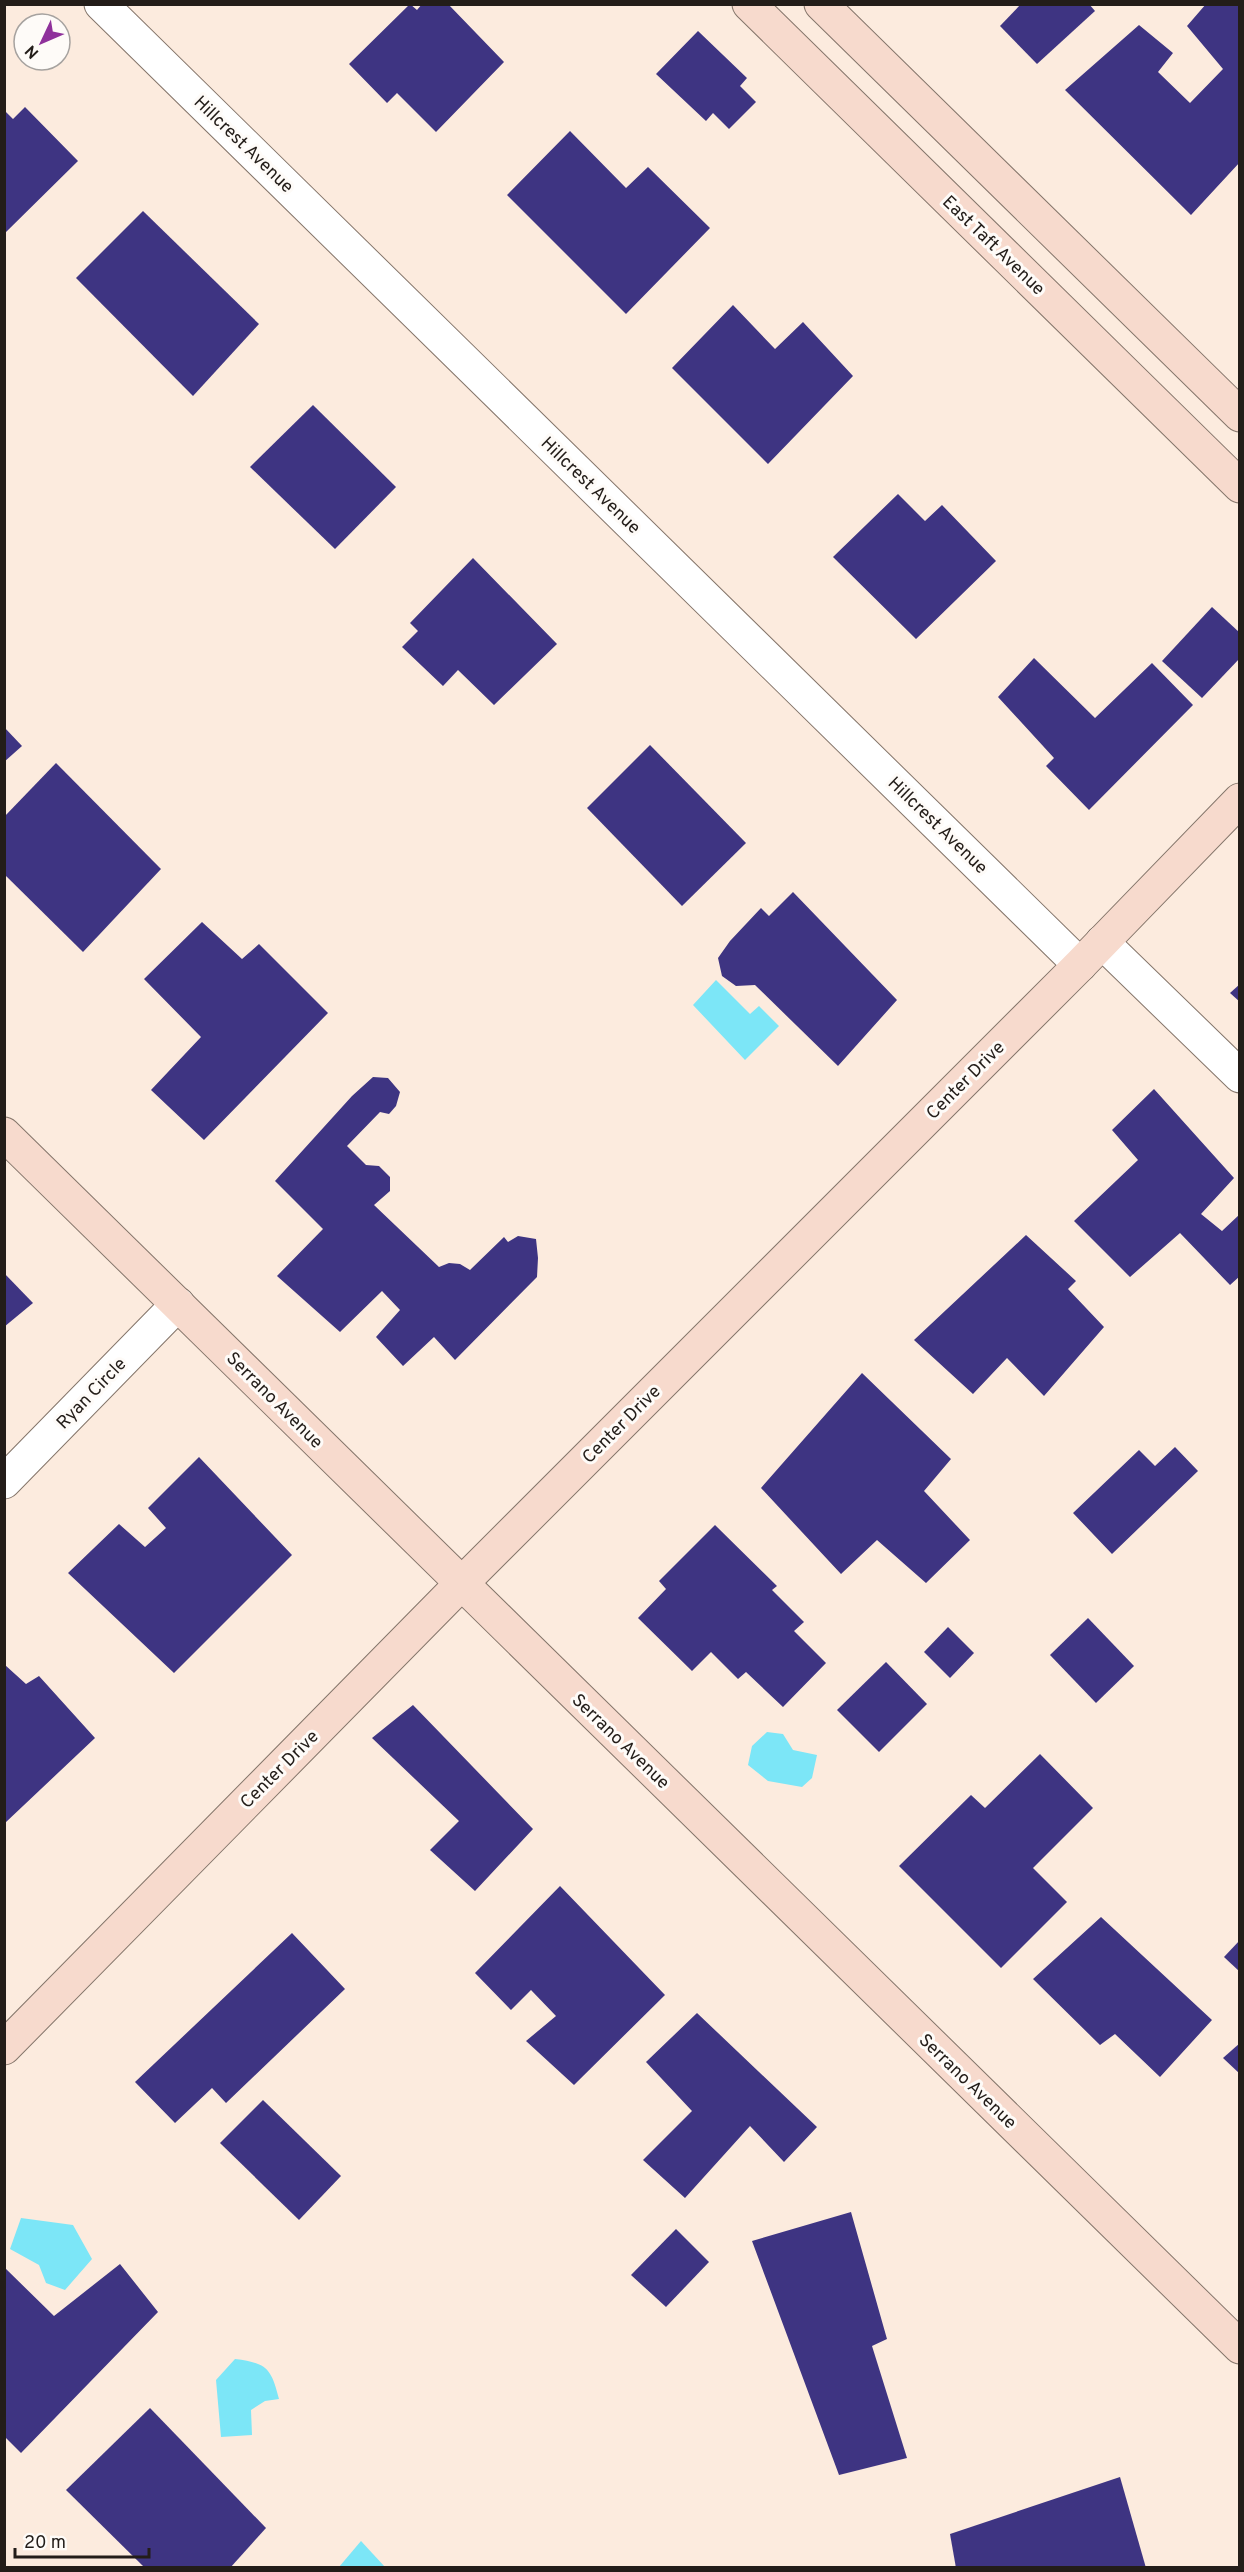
<svg xmlns="http://www.w3.org/2000/svg" width="1244" height="2572" font-family="Overpass,sans-serif">
  <style>
    .water { fill: #7ce6f7 }
    .building { fill: #3e3482 }
    .lines { fill: none; stroke-linecap: round; stroke-linejoin: round }
    .street-casing { stroke: #84756a; stroke-width: 35 }
    .secondary-casing { stroke: #84756a; stroke-width: 35 }
    .street { stroke: #fff; stroke-width: 33 }
    .secondary { stroke: #f7dacd; stroke-width: 33 }
    .labels { text-anchor: middle; stroke-width: 6; stroke-linejoin: round; paint-order: stroke }
    .street-label { font-size: 18px; fill: #231d19; stroke: #fefbf8 }
  </style>
  <rect width="100%" height="100%" fill="#fcebde"/>
  <g class="water">
    <path d="M716,980L750,1014L759,1006L779,1026L745,1060L693,1005Z"/>
    <path d="M767,1732L783,1734L793,1750L817,1755L812,1778L802,1787L768,1781L748,1765L752,1746Z"/>
    <path d="M21,2218L73,2225L92,2259L65,2290L46,2283L39,2265L10,2249Z"/>
    <path d="M235,2359C267,2363 271,2368 279,2399L265,2401L251,2410L252,2435L221,2437L216,2380Z"/>
    <path d="M361,2541L385,2567H339Z"/>
  </g>
  <g class="building">
    <path d="M410,4L417,10L422,4H448L504,62L436,132L397,93L387,103L349,64Z"/>
    <path d="M1021,4H1089L1095,11L1037,64L1000,26Z"/>
    <path d="M1206,4H1240V162L1191,215L1065,90L1139,25L1173,53L1158,72L1190,103L1223,69L1187,26Z"/>
    <path d="M698,31L747,78L740,86L756,102L729,129L713,113L706,121L656,74Z"/>
    <path d="M25,107L78,161L4,234V110L13,119Z"/>
    <path d="M570,131L626,188L648,167L710,228L626,314L507,195Z"/>
    <path d="M143,211L259,324L193,396L76,278Z"/>
    <path d="M733,305L775,349L803,322L853,376L768,464L672,368Z"/>
    <path d="M313,405L396,487L335,549L250,467Z"/>
    <path d="M898,494L925,521L942,505L996,561L916,639L833,557Z"/>
    <path d="M473,558L557,644L494,705L458,670L443,686L402,647L418,631L410,623Z"/>
    <path d="M1212,607L1240,633V658L1202,698L1162,661Z"/>
    <path d="M1034,658L1095,718L1152,663L1193,705L1089,810L1046,766L1054,758L998,697Z"/>
    <path d="M4,727L22,746L4,762Z"/>
    <path d="M650,745L746,843L682,906L587,808Z"/>
    <path d="M56,763L161,869L83,952L4,874V817Z"/>
    <path d="M793,892L897,1000L838,1066L755,985L736,986L722,976L718,958L730,941L761,908L769,916Z"/>
    <path d="M202,922L242,959L259,944L328,1013L204,1140L151,1090L201,1037L144,979Z"/>
    <path d="M1240,984V1002L1230,993Z"/>
    <path d="M373,1077L388,1078L400,1092L396,1106L389,1114L380,1112L347,1146L366,1165L379,1166L390,1177V1191L374,1205L439,1267L449,1263L460,1264L470,1270L504,1237L508,1242L518,1236L536,1239L538,1258L537,1277L455,1360L434,1337L403,1366L376,1337L400,1310L382,1291L340,1332L277,1276L323,1229L275,1181L352,1096Z"/>
    <path d="M1154,1089L1234,1178L1201,1214L1222,1231L1240,1214V1276L1230,1285L1180,1233L1130,1277L1074,1221L1138,1160L1112,1130Z"/>
    <path d="M1026,1235L1076,1281L1068,1289L1104,1327L1044,1396L1007,1358L973,1394L914,1340Z"/>
    <path d="M4,1273L33,1303L4,1327Z"/>
    <path d="M862,1373L951,1459L924,1491L970,1540L926,1583L877,1540L841,1574L761,1488Z"/>
    <path d="M1175,1447L1198,1471L1112,1554L1073,1513L1139,1450L1155,1466Z"/>
    <path d="M199,1457L292,1555L174,1673L68,1573L119,1524L145,1547L166,1528L148,1508Z"/>
    <path d="M715,1525L777,1586L772,1590L804,1622L794,1631L826,1663L783,1707L746,1672L738,1679L711,1652L692,1671L638,1618L666,1589L659,1581Z"/>
    <path d="M1088,1618L1134,1666L1096,1703L1050,1655Z"/>
    <path d="M948,1627L974,1653L950,1678L924,1652Z"/>
    <path d="M886,1662L927,1704L879,1752L837,1710Z"/>
    <path d="M5,1665L26,1684L39,1676L95,1738L5,1823Z"/>
    <path d="M413,1705L533,1829L475,1891L430,1850L459,1821L372,1738Z"/>
    <path d="M1040,1754L1093,1808L1033,1868L1067,1902L1001,1968L899,1866L971,1795L985,1808Z"/>
    <path d="M560,1886L665,1995L574,2085L526,2041L556,2016L531,1990L511,2010L475,1973Z"/>
    <path d="M1101,1917L1212,2020L1160,2077L1115,2034L1100,2045L1033,1979Z"/>
    <path d="M292,1933L345,1989L226,2103L212,2088L175,2123L135,2082Z"/>
    <path d="M1240,1940V1972L1224,1957Z"/>
    <path d="M697,2013L817,2127L784,2162L750,2126L685,2198L643,2160L692,2111L646,2062Z"/>
    <path d="M1240,2043V2074L1223,2058Z"/>
    <path d="M263,2100L341,2176L299,2220L220,2143Z"/>
    <path d="M851,2212L887,2339L872,2346L907,2458L839,2475L752,2241Z"/>
    <path d="M676,2229L709,2262L666,2307L631,2275Z"/>
    <path d="M120,2264L158,2312L21,2453L4,2436V2267L54,2316Z"/>
    <path d="M150,2408L266,2528L230,2568H145L66,2490Z"/>
    <path d="M1120,2477L1146,2568H956L950,2534Z"/>
  </g>
  <g class="lines">
    <defs>
      <g id="street">
        <path d="M101,4L1080,965"/>
        <path d="M1102,942L1240,1076"/>
        <path d="M4,1482L178,1304"/>
      </g>
      <g id="secondary">
        <path d="M749,4L1240,486"/>
        <path d="M821,4L1240,415"/>
        <path d="M4,1134L1240,2347"/>
        <path d="M4,2048L461,1584L1080,965L1240,800"/>
      </g>
    </defs>
    <use href="#street" class="street-casing"/>
    <use href="#secondary" class="secondary-casing"/>
    <use href="#street" class="street"/>
    <use href="#secondary" class="secondary"/>
  </g>
  <g class="labels">
    <g class="street-label">
      <text transform="translate(244 144) rotate(44)" y="6">Hillcrest Avenue</text>
      <text transform="translate(994 245) rotate(44)" y="6">East Taft Avenue</text>
      <text transform="translate(591 485) rotate(44)" y="6">Hillcrest Avenue</text>
      <text transform="translate(938 825) rotate(44)" y="6">Hillcrest Avenue</text>
      <text transform="translate(965 1080) rotate(-45)" y="6">Center Drive</text>
      <text transform="translate(91 1393) rotate(-46)" y="6">Ryan Circle</text>
      <text transform="translate(275 1400) rotate(45)" y="6">Serrano Avenue</text>
      <text transform="translate(621 1424) rotate(-45)" y="6">Center Drive</text>
      <text transform="translate(621 1741) rotate(44)" y="6">Serrano Avenue</text>
      <text transform="translate(279 1769) rotate(-45)" y="6">Center Drive</text>
      <text transform="translate(968 2081) rotate(44)" y="6">Serrano Avenue</text>
    </g>
  </g>
  <rect width="1244" height="2572" fill="none" stroke="#231d19" stroke-width="12"/>
  <g transform="translate(42 42) rotate(226)"><circle r="28" fill="#fefbf8" stroke="#a6a29f" stroke-width="1.5"/>
  <path d="M0-4.5L10 22L0 15L-10 22Z" fill="#8f319b"/>
  <text y="-9" font-size="16" font-weight="bold" text-anchor="middle" fill="#231d19">N</text>
  </g>
  <path d="M15 2548v9h134v-9" fill="none" stroke="#231d19" stroke-width="3"/>
  <text x="24" y="2548" font-size="18" fill="#231d19" stroke="#fefbf8" stroke-width="4.5" paint-order="stroke">20 m</text>
</svg>
